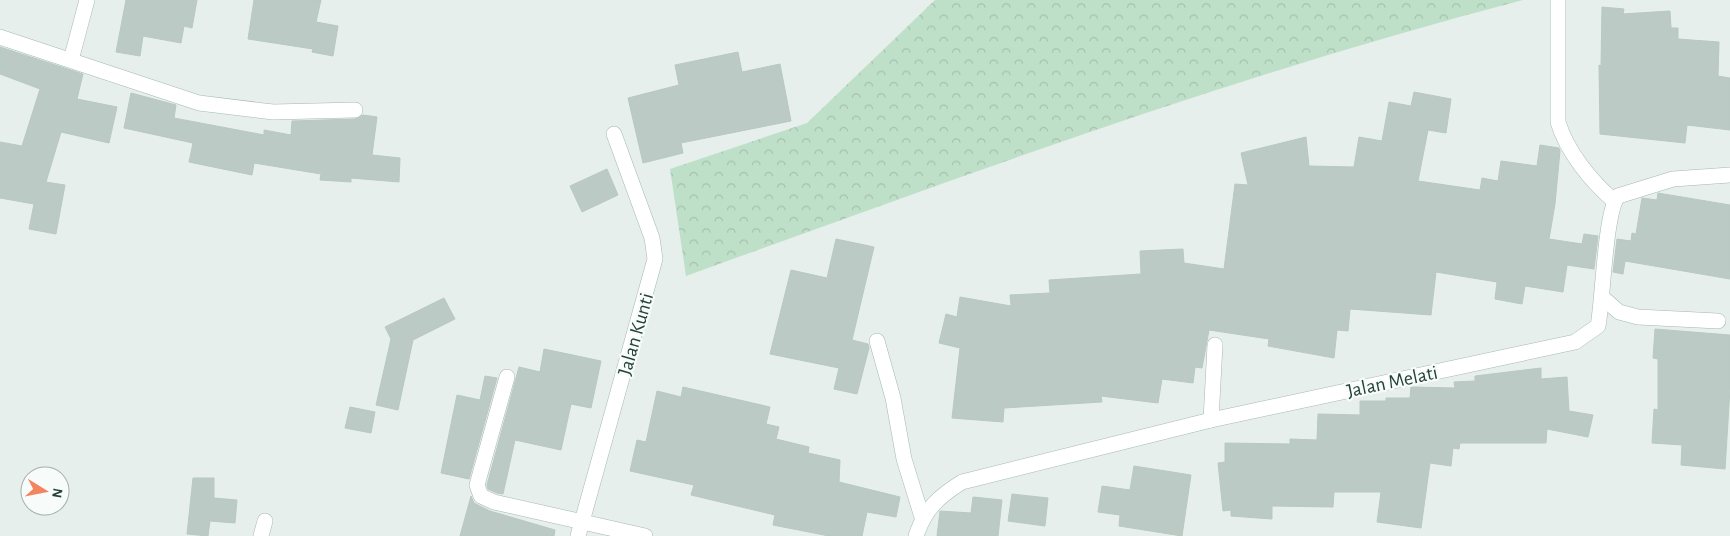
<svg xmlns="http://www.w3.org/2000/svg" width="1730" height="536" font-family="'Alegreya Sans',sans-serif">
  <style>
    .forest { fill: url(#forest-crowns) }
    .building { fill: #bbcac4; stroke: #b8c9c2 }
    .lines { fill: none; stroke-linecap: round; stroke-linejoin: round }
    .service-casing { stroke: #a8b8b2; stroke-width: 16 }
    .minor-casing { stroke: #a8b8b2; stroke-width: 16 }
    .service { stroke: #fff; stroke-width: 15 }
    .minor { stroke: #fff; stroke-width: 15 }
    .labels { text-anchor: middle; stroke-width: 4.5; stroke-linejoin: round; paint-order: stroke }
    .street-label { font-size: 20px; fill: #24423a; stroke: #f7fbf9 }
  </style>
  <defs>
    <pattern id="forest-crowns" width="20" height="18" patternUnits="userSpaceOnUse" patternTransform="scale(1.25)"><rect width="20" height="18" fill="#bfe0c8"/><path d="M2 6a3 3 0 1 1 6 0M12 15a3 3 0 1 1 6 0" fill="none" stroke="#a4c1ad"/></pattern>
  </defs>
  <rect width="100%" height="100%" fill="#e6efeb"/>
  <path class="forest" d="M935,0H1523C1238,74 962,176 686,276L670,169L807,123Z"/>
  <g class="building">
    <path d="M126,0H197L192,28L184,26L181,43L143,36L140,56L116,52Z"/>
    <path d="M254,0H321L316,22L338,26L333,56L312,52L313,49L248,39Z"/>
    <path d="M1602,7L1624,9L1623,14L1670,11L1671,28H1678V39L1719,42L1718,76L1730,78V130L1687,125L1685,143L1600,134L1599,65L1601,66Z"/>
    <path d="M0,47L83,74L77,99L117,107L109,143L61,132L46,182L65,185L56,234L29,229L34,204L0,198V142L22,146L40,89L0,74Z"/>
    <path d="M738,52L742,72L780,64L791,121L681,143L683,153L643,163L628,98L679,85L675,65Z"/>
    <path d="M1414,92L1451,99L1446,133L1428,130L1418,181L1480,190L1482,178L1498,181L1501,161L1537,166L1540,145L1559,148L1560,151L1555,204L1549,239L1582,244L1584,234L1598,236L1594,269L1567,265L1563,292L1525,286L1522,304L1495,299L1497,282L1436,272L1431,315L1350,309L1348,331L1337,330L1334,358L1268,346L1269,339L1209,330L1202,368L1195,367L1193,383L1162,379L1158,403L1101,396L1102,402L1004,408L1003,422L952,418L960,348L939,343L946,314L957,317L960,297L1011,306L1010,295L1050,293L1049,280L1141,274L1140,251L1183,249L1184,263L1224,269L1235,184L1248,185L1241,153L1306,137L1309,166L1354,167L1359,137L1382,141L1389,102L1411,106Z"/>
    <path d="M131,93L176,105L174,118L264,135V130L291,135L292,121L355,119L363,115L377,117L372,155L400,158L399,182L351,178V182L320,180L321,174L254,163L252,175L189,162L193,143L124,128Z"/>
    <path d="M607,169L618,195L582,212L570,186Z"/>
    <path d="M1658,193L1730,205V279L1625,261L1623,274L1613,272L1617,239L1631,241L1632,233L1636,234L1642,198L1657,200Z"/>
    <path d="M836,239L874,247L852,340L868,344L869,348L857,394L834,389L839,368L770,354L791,270L827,278Z"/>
    <path d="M444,298L455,319L413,340L398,410L376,405L391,339L385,327Z"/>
    <path d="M1655,329L1730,335V389L1725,469L1681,465L1682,445L1652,443L1654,409L1658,410V359L1653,358Z"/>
    <path d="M544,349L601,361L591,408L571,404L561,450L515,440L503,494L497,493L488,489L487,485L519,367L540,372Z"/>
    <path d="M1541,368V379L1567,377L1569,411L1593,415L1588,437L1547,429L1546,443H1460L1459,449L1453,448L1451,466L1430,463L1421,528L1377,522L1381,492H1334L1333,507L1272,506V519L1231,516V510L1223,511L1218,463L1225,462V443L1290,444V439L1317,440L1318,414L1360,415V401H1386V398H1410L1411,387L1455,388L1454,382L1475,381V376Z"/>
    <path d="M485,376L497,378L469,479L441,473L457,395L480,400Z"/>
    <path d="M683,387L770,407L766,424L779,427L776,439L809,447L808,453L840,460L839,482L900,497L896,517L867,512L862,536H829L773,525L775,515L691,495L694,485L630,471L637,440L646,442L657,391L681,397Z"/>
    <path d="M350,407L375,412L371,433L345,428Z"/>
    <path d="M1134,466L1191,475L1182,536L1119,526L1120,515L1098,512L1102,486L1130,490Z"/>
    <path d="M193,478H214V498L237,500L235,523L210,521L208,536L187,534Z"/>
    <path d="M1012,494L1048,498L1045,526L1008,521Z"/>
    <path d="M471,496L474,503L490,511L555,530L554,536H460Z"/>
    <path d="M973,497L1002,500L998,536H937L940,511L971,513Z"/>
  </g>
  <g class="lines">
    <defs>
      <path id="service" d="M1211,420L1215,345"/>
      <g id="minor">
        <path d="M1558,0V122C1567,152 1591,181 1614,201"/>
        <path d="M0,37L199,103L273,112L355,110"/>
        <path d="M71,60L87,0"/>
        <path d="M1602,297L1619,312L1638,317L1718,321"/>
        <path d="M877,341L893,398L904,459L922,517"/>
        <path d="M507,377L477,485L481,496L494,502L645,536"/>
        <path d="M261,536L265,521"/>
        <path d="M578,536L655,259L652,238L614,134"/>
        <path d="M916,536C925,509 938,497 962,482L1211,420L1575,342L1598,326C1603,300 1605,212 1618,196L1673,179L1730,175"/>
      </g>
    </defs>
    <use href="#service" class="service-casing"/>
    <use href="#minor" class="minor-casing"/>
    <use href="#service" class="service"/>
    <use href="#minor" class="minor"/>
  </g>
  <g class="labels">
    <g class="street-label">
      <text transform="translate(635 334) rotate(-74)" y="7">Jalan Kunti</text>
      <text transform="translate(1392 381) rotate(-12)" y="7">Jalan Melati</text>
    </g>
  </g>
  <g transform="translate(45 491) rotate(100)"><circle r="24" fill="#f7fbf9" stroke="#a3b1ad"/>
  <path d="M0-4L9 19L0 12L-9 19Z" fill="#f4845f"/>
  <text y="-8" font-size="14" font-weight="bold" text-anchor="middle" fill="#24423a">N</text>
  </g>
</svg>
